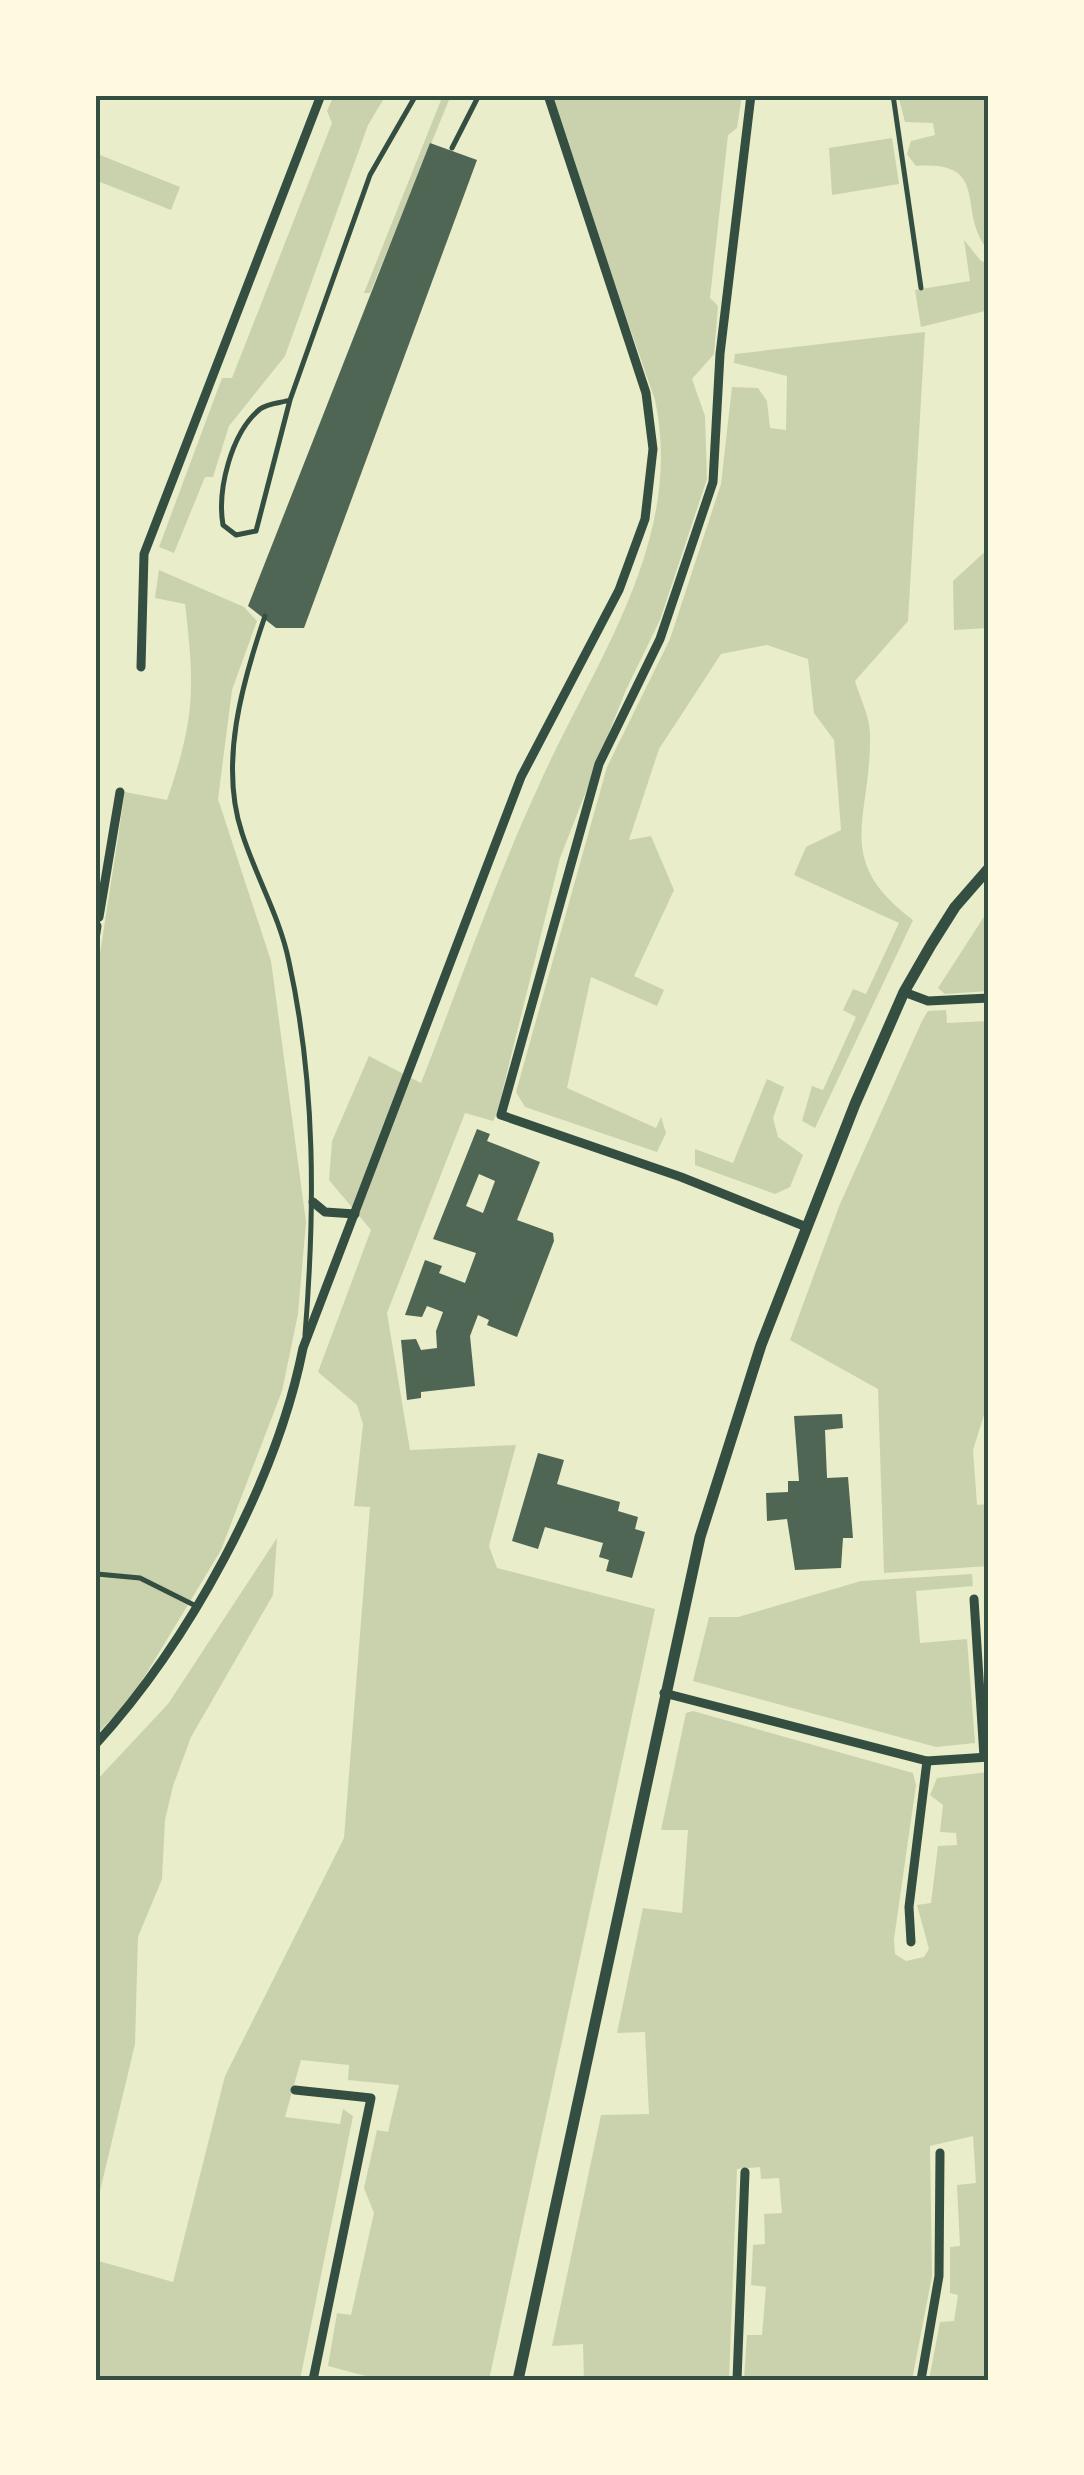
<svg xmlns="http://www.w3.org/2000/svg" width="1084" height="2475" font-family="Literata,serif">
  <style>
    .green { fill: #cad2ad }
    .building { fill: #4f6655; fill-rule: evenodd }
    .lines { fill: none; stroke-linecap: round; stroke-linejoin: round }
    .service { stroke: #344e41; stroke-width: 5 }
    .minor { stroke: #344e41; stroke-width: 9 }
    .tertiary { stroke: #344e41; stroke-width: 11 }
    .neatline { fill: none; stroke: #344e41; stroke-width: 4 }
  </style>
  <rect width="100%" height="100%" fill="#e9edc9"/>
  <g class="green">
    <path d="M334,95H386L368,125L285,356L229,426L213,477H205L174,553L159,547L222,378H232L332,123L327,111Z"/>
    <path d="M443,95H451L370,293H364Z"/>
    <path d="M549,95H742L737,128L728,135L710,298L718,306L714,354L692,379L705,416L707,479L660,620L625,692L560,858L497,1113L493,1121L465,1113L387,1313L410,1450L516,1445L489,1546L497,1568L655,1609L489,2380H381L328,2366L337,2313L351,2315L374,2213L364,2188L377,2130L388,2132L399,2085L348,2080L349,2065L301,2060L285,2117L340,2124L343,2109L353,2116L300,2380H95V2260L173,2282L225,2076L344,1838L370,1507L354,1506L363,1424L357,1405L318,1372L371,1230L329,1180L332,1141L369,1056L421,1083C460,984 494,882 539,785C594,662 685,541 655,400Z"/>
    <path d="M898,95H989V251C955,213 993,160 916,166L907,154L911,141L935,135L933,123L905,122Z"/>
    <path d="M892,138L899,184L832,195L829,148Z"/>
    <path d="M95,153L180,187L171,210L95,180Z"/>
    <path d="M964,240L981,261L989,263V310L921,327L915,290L970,281Z"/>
    <path d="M925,332L908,621L855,681C860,698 870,717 870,734C872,818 831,859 913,920L815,1128L802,1121L812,1086L823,1090L856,1017L843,1010L853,989L866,994L899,923L794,875L806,847L841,830L834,740L814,713L808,659L767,645L721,654L659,749L629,840L651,836L674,890L634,976L664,990L657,1006L591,977L567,1088L656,1128L661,1117L666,1133L657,1152L525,1107L516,1092L607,767L670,639L721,484L732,387L758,388L767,401L770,428L786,430L787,376L734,363L735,354Z"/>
    <path d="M989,548V628L954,630L953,581Z"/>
    <path d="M159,570L244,607L257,621L232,690L218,799L271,961L306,1222L298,1314L282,1391L221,1550L131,1699L95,1736V986L125,792L167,800C195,718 195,689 185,604L155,598Z"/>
    <path d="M989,909V991L945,994L938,988Z"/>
    <path d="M946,1010L947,1023L989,1021V1399L973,1450L977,1505L989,1504V1566L884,1573L878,1389L790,1340L840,1204L922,1021L928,1011Z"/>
    <path d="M767,1079L784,1087L773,1118L778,1137L803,1155L790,1187L775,1194L695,1165V1149L733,1163Z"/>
    <path d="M277,1538L273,1595L191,1737L173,1786L165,1820L162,1879L138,1937L135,2044L95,2212V1942L100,1894L95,1882V1782L168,1704Z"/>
    <path d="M972,1574L973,1586L916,1591L920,1643L967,1639L975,1743L936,1747L693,1681L709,1617H738L861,1581Z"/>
    <path d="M693,1711L913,1773L916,1785L894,1939L895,1954L906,1961L924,1957L929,1949L917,1905L931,1903L938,1846L957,1845L956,1833L940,1832L943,1805L930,1795L937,1778L989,1772V2380H929L940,2322L954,2321L958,2295L950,2293V2247L960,2246L957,2185L976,2183L973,2136L930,2146L932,2276L912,2380L744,2379L747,2335H762L766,2287L751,2285L753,2245L765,2244L764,2214L782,2213L779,2178L761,2179L760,2167L737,2169L729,2380H584L583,2344L552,2346L601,2115L649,2114L645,2032L617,2033L643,1908L682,1913L688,1830H661L686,1713Z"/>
  </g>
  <g class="building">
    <path d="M430,143L477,160L304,628H276L248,606Z"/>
    <path d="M477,1129L490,1134L487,1141L540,1162L517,1220L553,1233L554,1241L517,1337L487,1325L489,1320L478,1315L470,1336L475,1386L421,1392V1398L407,1400L401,1340L416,1339L421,1350L437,1348L436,1331L443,1312L427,1306L422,1317L405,1315L425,1260L442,1266L439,1273L465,1283L476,1253L433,1239ZM479,1174L495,1181L483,1213L466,1206Z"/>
    <path d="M842,1414L843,1428L825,1430L827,1478L848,1477L853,1538H843L841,1568L795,1570L787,1519L767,1521L766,1493L788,1492V1481H799L794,1416Z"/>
    <path d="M538,1453L564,1460L557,1484L620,1502L618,1511L638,1517L635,1529L645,1532L632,1578L606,1571L609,1560L599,1557L603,1543L545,1527L538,1549L512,1541Z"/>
  </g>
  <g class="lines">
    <g class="service">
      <path d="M893,95L921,288"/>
      <path d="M452,148L479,95"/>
      <path d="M290,400C281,403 268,403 260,409C231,433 217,490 223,525L236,535L256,531L290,400L370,175L416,95"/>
      <path d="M265,616C242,683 219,764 242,833C256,877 280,917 289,962C316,1085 315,1211 305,1335"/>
      <path d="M97,1574L140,1578L194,1605"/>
    </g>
    <g class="minor">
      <path d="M751,95L720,354L713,482L660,639L599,764L501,1115L681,1177L804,1226"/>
      <path d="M141,667L144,554L321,95"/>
      <path d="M99,917L120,792"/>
      <path d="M95,939L97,926"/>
      <path d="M904,992L928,1001L989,998"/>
      <path d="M313,1202L325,1212L355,1214"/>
      <path d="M974,1599L984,1757"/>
      <path d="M664,1693L927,1761L989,1757"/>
      <path d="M95,1745C188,1643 276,1484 303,1348L521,777L619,590L645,519L653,449L646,393L548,95"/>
      <path d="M911,1942L909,1907L927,1761"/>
      <path d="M295,2090L371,2098L313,2380"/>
      <path d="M737,2380L745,2172"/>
      <path d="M921,2380L939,2276L940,2153"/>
    </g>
    <path class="tertiary" d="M518,2380L700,1537L761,1345L855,1104L904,992L931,945L955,907L989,868"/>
  </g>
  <rect width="1084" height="2475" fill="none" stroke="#fefae0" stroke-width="195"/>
  <rect x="98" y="98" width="888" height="2280" class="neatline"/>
</svg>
